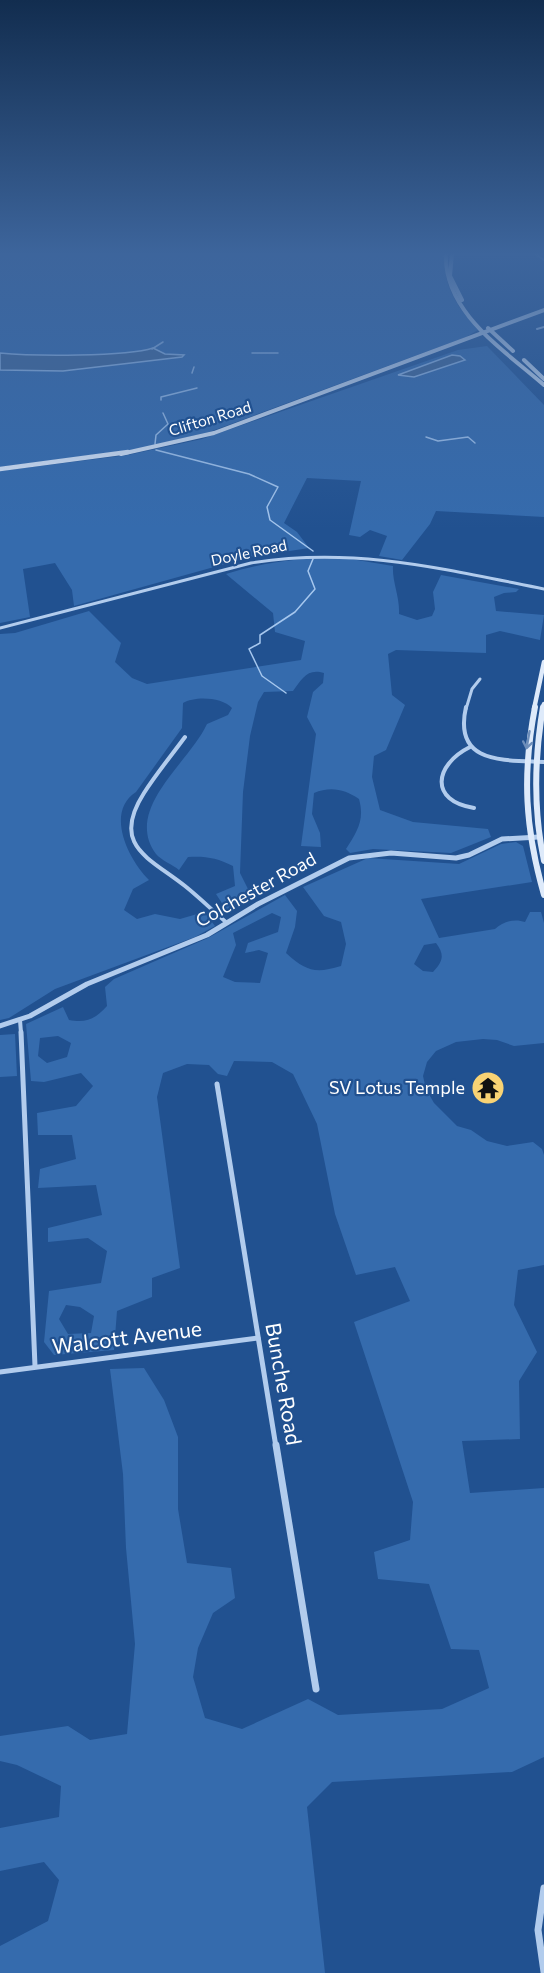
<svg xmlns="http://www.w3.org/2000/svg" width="544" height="1973" font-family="Commissioner,sans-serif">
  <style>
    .green { fill: #356bad; fill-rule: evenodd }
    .water { fill: #426591; stroke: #a6c7ee; stroke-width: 1.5 }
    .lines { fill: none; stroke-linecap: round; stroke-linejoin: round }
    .stream { stroke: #a6c7ee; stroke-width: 1.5 }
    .minor-far4 { stroke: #b2cced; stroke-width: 2 }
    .minor-far3 { stroke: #b2cced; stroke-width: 3 }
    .minor-far2 { stroke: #b2cced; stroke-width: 4 }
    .minor-far1 { stroke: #b2cced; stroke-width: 5 }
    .minor { stroke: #b2cced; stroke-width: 7 }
    .tertiary { stroke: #b2cced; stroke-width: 5 }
    .secondary-far2 { stroke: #deeafa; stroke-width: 4 }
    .secondary-far1 { stroke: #deeafa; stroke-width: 4.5 }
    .secondary { stroke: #deeafa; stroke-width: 6 }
    .oneway { stroke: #6d8eba }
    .labels { text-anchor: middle; stroke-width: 4.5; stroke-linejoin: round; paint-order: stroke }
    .far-street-label { font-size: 15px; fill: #fff; stroke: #215190 }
    .street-label { font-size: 18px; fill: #fff; stroke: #215190 }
    .poi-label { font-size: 18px; fill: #fff; stroke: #215190; text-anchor: end }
    .near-street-label { font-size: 21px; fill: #fff; stroke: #215190 }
  </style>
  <rect width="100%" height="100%" fill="#215190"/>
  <g class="green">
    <path d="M0,253H447C439,283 459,309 478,330L466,337L209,432L137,449L0,467Z"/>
    <path d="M487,346L544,405V517L436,511L430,524L402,560L379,556L387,536L370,530L360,537L349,535L361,481L307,478L284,523L297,532L309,548L250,557L74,606L72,590L55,563L23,569L30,617L0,623V471L128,455L202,439L458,350Z"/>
    <path d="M339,557L393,566C392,582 400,597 399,614L417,620L432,616L435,609L433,592L441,575L519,589L516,592L504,593L494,597L496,611L544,615L540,640L500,631L486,635V653L396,650L388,654L392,695L405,705L386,750L374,756L372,777L380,810L413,822L488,829L491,837L451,853L373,849L350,853L346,849C357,832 365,820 359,799C345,789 330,786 314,793L312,814L320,833L321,847L301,846L316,734L307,717L313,692L323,683L324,673C307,668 302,679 293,691L264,692L258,702L250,736L243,792L240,873L253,899L227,911L216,894L235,886L233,866C217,858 206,856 188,857L179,870C173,865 161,860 156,854C123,809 189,763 207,724L228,715L232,708C222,697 195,696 183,703L182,728L136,792C105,812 128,859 149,880L133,889L124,910L137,919L155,914L180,919L204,912L215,926L195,937L55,989L9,1018L0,1020V634L15,633L89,611L121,643L115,662L132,678L147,684L301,660L305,641L275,632L273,613L226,574C264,562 299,558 339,557Z"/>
    <path d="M516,842L523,846L532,882L421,899L439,938L495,929C503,922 514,918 525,922L530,912H541L544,923V1043L514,1046L497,1040L483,1039L456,1042L436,1051L427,1062L423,1076L426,1089L434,1103L457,1126L471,1130L487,1141L507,1146L533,1142L542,1149L544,1155V1265L518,1270L514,1305L537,1352L519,1381L520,1439L462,1441L470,1493L544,1488V1757L512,1772L332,1782L307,1807L325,1973H0V1946L48,1921L59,1880L44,1862L0,1871V1828L59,1817L61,1786L17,1765L0,1761V1736L68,1726L90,1740L127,1734L135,1644L126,1548L123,1474L110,1369L144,1368L164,1400L178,1437V1509L187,1563L231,1568L235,1598L213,1613L198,1648L193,1677L205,1718L242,1729L308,1699L338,1715L442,1709L489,1688L479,1650L451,1649L429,1584L378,1579L374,1552L410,1540L413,1502L354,1322L410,1301L395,1267L356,1275L335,1214L317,1124L293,1074L272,1062L234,1061L227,1076L218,1074L209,1065L187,1064L163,1073L157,1097L180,1268L152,1278V1297L117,1311L114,1350L54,1355L44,1342L49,1291L101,1283L107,1251L88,1238L48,1242V1228L102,1215L96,1185L38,1188L40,1169L76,1159L72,1135H38L37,1113L76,1106L93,1086L81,1073L44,1082L31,1081L26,1024L63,1007L69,1020C87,1023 95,1019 107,1006L105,987L114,979L208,938L285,895L297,911L295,927L286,953C306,971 315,974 341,966L346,944L341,922L324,916L303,887L368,858L459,864L501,844ZM272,913L281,917L278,932L248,943L245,953L259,950L268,953L260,983L235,982L223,977L236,945L233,933ZM436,943C445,955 443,961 433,972L423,971L414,964L424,945ZM58,1036L71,1043L67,1057L47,1063L38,1056L40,1038ZM66,1305L80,1307L94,1316L91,1333L68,1334L59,1319Z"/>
    <path d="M15,1034L17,1076L0,1077V1035Z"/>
  </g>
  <g class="water">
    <path d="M153,348L165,354L184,355L182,357L63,371L0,370V353C31,356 126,357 153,348Z"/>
    <path d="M452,355L460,356L465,360L414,377L398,375Z"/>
  </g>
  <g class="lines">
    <g class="stream">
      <path d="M152,349L163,342"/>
      <path d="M252,353H278"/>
      <path d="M192,373L194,367"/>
      <path d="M161,400V397L197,388"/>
      <path d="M426,437L438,441L468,437L475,443"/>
      <path d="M155,444L156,435L168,424L163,413"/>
      <path d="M156,450L249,474L278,487L267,507L270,520L313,551"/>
      <path d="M286,693L262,676L249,649L260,643V635L295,612L315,589L308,571L313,559"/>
    </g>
    <g class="minor-far4">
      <path d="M534,253L544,260"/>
      <path d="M537,329L544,327"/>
    </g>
    <g class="minor-far3">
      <path d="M0,628L251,563C353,546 444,569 544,589"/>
      <path d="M466,709L472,689L480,679"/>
    </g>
    <g class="minor-far2">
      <path d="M466,707C453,764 503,760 544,762"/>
      <path d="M185,737C171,756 156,774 144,793C110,846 150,858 185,886C200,898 213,911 227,923"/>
      <path d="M470,747C434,765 429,801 474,808"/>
      <path d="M20,1020L21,1033"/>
    </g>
    <g class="minor-far1">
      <path d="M21,1032L35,1366"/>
      <path d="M217,1084L276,1447"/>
      <path d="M0,1372L258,1338"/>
    </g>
    <g class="minor">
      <path d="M276,1445L316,1689"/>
      <path d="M544,1888L538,1930L544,1972"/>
    </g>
    <path class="tertiary" d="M0,1026L30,1016L87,984L207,935L258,904L349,858L391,853L456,858L469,855L502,839L539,837"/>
    <g class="secondary-far2">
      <path d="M446,253C443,312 504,350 544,385"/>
      <path d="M452,253L450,276L462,300"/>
      <path d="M488,328L513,351"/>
      <path d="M524,360L544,379"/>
      <path d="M121,454L214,433L544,310"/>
    </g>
    <g class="secondary-far1">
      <path d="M0,469L128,452"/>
      <path d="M534,709L544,662"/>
      <path d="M543,709L544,704"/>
    </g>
    <g class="secondary">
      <path d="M535,707C522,775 525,828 544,895"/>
      <path d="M543,707C534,760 533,809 544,861"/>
    </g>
  </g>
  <defs><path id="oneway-shaft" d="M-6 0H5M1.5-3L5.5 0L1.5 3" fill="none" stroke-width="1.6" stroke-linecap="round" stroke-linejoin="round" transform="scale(1.5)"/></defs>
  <use class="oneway" href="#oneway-shaft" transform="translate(528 740) rotate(100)"/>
  <linearGradient id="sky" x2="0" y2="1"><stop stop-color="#122d4f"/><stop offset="0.48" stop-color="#3d659c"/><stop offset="1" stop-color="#3d659c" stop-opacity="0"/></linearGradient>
  <rect width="544" height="529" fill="url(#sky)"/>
  <defs>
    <symbol id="temple-disc" viewBox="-11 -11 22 22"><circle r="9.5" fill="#f9d374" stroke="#215190"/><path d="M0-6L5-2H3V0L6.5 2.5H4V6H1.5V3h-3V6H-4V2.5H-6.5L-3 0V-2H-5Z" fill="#111"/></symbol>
  </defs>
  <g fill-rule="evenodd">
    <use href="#temple-disc" x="469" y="1069" width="38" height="38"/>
  </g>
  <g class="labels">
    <g class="far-street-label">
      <text transform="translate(210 419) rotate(-17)" y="5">Clifton Road</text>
      <text transform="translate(249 553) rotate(-12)" y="5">Doyle Road</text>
    </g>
    <g class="street-label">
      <text transform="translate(256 890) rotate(-29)" y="6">Colchester Road</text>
    </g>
    <g class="poi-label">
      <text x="465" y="1094">SV Lotus Temple</text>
    </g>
    <g class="near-street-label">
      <text transform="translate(127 1338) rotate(-7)" y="7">Walcott Avenue</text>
      <text transform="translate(283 1384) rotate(80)" y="7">Bunche Road</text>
    </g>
  </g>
</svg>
